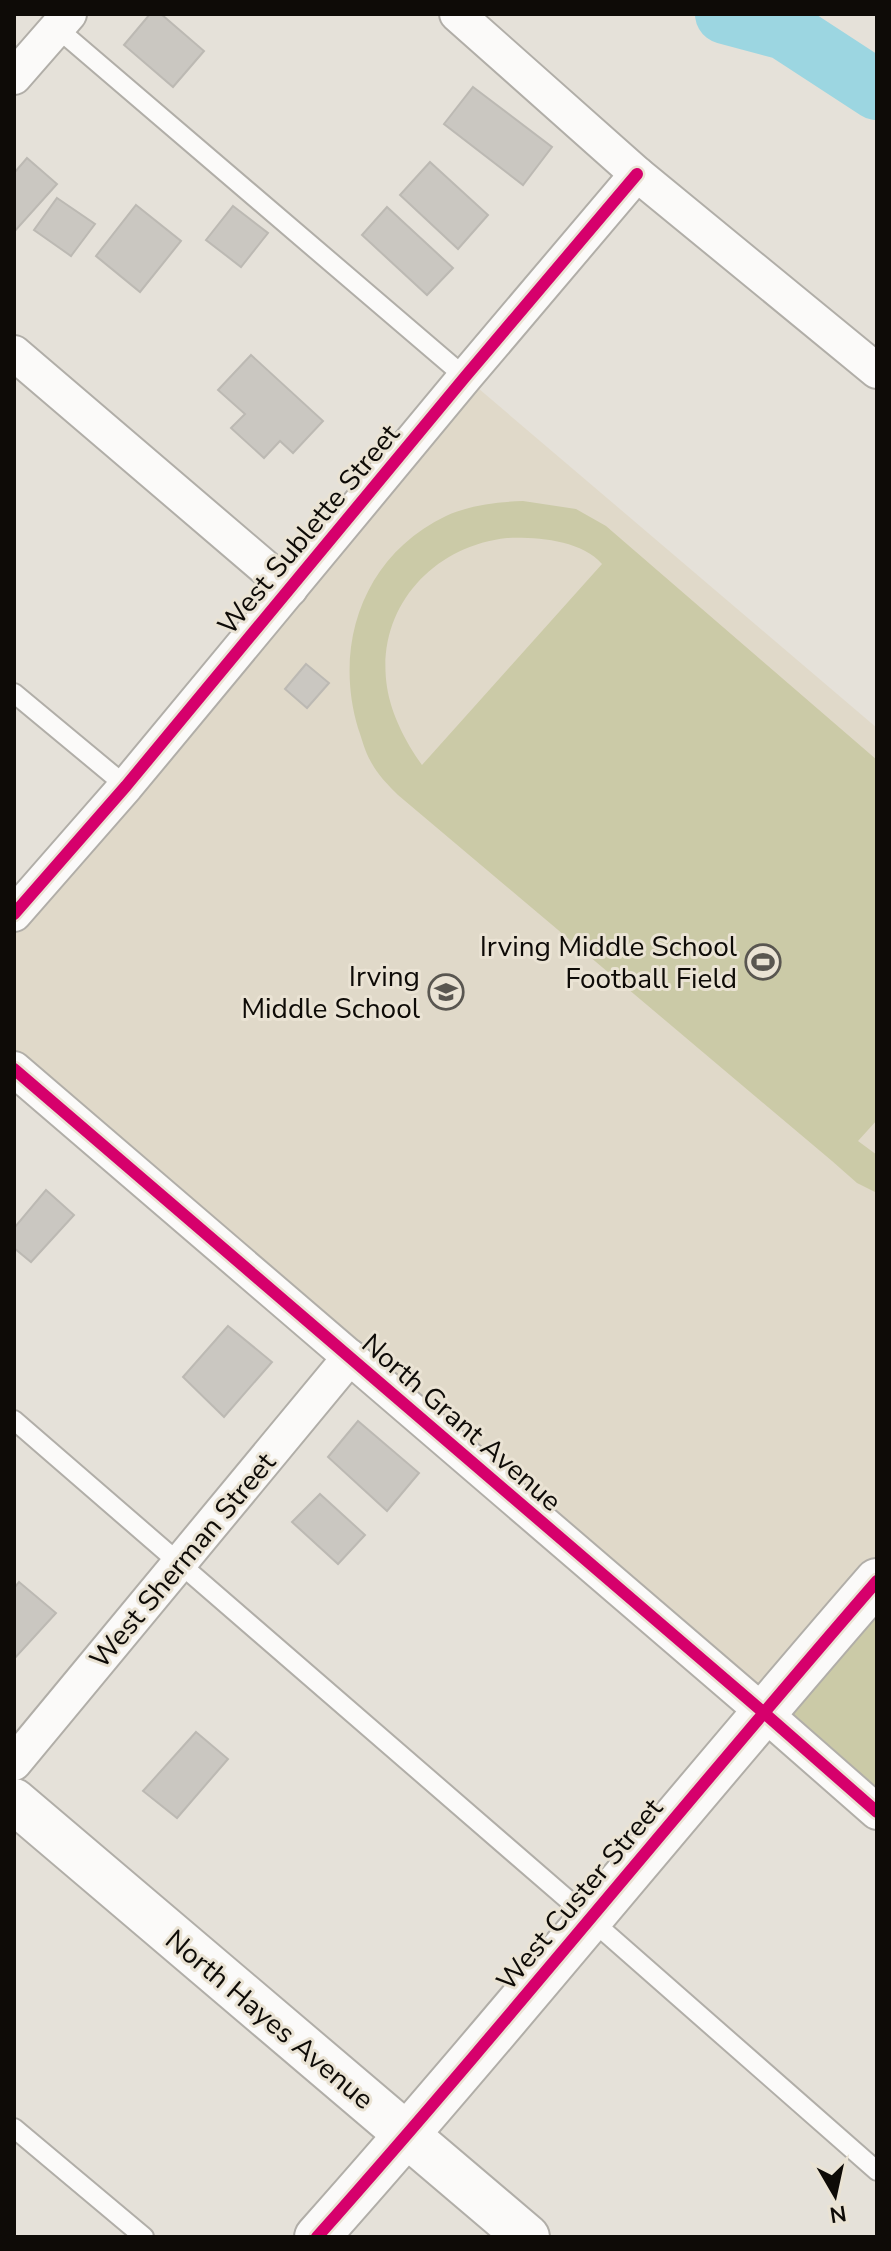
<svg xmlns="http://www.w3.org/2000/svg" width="891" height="2251" font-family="'Nunito Sans',sans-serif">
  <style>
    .built { fill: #e0d9c9 }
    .green { fill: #cbcaa7; fill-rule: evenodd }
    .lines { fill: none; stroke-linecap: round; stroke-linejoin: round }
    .river { stroke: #9cd6e1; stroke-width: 60 }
    .building { fill: #cac7c1; stroke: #bcb9b3; stroke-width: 2 }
    .service-casing { stroke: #b1aea8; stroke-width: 22 }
    .minor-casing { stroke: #b1aea8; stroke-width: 38 }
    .tertiary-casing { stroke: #b1aea8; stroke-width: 48 }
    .service { stroke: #fbfaf9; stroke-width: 18 }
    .minor { stroke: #fbfaf9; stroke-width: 34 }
    .tertiary { stroke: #fbfaf9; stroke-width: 44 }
    .cycleway-casing { stroke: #eae3d4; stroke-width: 17 }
    .cycleway { stroke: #d6006c; stroke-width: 12 }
    .labels { text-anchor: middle; stroke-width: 6; stroke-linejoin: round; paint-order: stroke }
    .street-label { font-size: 28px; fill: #0e0b07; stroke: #eae3d4 }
    .poi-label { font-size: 28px; fill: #0e0b07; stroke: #eae3d4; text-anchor: end }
  </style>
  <rect width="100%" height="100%" fill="#e5e1d9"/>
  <path class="built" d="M465,377L877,728V1581L763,1712L14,1069V914Z"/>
  <g class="green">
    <path d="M523,501L576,509L606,526L877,760V1120L858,1141L877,1155V1193L857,1183L832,1161L398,795C388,785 378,775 371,762C365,752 362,739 358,728C333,644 364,555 446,516C470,505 497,502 523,501ZM507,538C537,537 581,540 602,564L422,765C406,743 391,714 387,687C375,609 432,546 507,538Z"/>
    <path d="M877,1581V1812L764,1710Z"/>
  </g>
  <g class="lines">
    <path class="river" d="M725,14L785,30L877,90"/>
  </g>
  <g class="building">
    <path d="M150,14H161L204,51L173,87L124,45Z"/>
    <path d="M473,87L552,147L523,185L444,124Z"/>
    <path d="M27,158L57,184L14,232V173Z"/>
    <path d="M430,162L488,215L458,249L400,195Z"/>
    <path d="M57,198L95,224L71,256L34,230Z"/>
    <path d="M136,205L181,241L140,292L96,256Z"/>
    <path d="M233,206L268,233L241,267L206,240Z"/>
    <path d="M387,207L453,268L427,295L362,235Z"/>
    <path d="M251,355L323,421L293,453L280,441L264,458L231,428L245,414L218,390Z"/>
    <path d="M306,664L329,683L307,708L285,689Z"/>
    <path d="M46,1190L74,1215L31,1262L14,1248V1228Z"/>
    <path d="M228,1326L272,1362L224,1417L183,1377Z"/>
    <path d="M358,1421L419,1473L387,1511L328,1457Z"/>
    <path d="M320,1494L365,1535L338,1564L292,1522Z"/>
    <path d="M19,1582L56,1613L14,1659V1588Z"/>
    <path d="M196,1732L228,1759L177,1818L143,1791Z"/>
  </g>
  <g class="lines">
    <defs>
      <g id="service">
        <path d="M57,28L465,377"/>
        <path d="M14,693L126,786"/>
        <path d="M14,1420L589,1918L877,2171"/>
        <path d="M14,2128L144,2237"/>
      </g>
      <g id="minor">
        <path d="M457,14L637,174L877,371"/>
        <path d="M14,77L69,14"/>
        <path d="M14,353L290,589"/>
        <path d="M14,914L126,786L465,377L637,174"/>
        <path d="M14,1069L763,1712L877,1812"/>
        <path d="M14,1763L350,1357"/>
      </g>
      <g id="tertiary">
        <path d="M14,1801L527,2237"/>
        <path d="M317,2237C508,2022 688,1798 877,1581"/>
      </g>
    </defs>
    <use href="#service" class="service-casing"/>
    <use href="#minor" class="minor-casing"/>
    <use href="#tertiary" class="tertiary-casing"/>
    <use href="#service" class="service"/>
    <use href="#minor" class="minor"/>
    <use href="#tertiary" class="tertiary"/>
    <defs>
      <g id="cycleway">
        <path d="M14,914L126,786L465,377L637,174"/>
        <path d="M14,1069L763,1712L877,1812"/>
        <path d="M317,2237C508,2022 688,1798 877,1581"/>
      </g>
    </defs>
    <use href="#cycleway" class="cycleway-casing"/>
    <use href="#cycleway" class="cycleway"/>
  </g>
  <defs>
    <symbol id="stadium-ring" viewBox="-11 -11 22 22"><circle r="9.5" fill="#eae3d4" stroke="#595650" stroke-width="1.5"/><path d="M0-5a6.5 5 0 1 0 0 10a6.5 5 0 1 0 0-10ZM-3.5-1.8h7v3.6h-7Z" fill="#595650"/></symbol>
    <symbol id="school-ring" viewBox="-11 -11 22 22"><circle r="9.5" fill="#eae3d4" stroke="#595650" stroke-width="1.5"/><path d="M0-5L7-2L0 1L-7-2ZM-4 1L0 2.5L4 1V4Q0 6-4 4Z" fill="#595650"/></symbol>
  </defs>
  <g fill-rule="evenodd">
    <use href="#stadium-ring" x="743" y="942" width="40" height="40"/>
    <use href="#school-ring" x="426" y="972" width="40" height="40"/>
  </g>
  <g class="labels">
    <g class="street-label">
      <text transform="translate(308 529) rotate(-50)" y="10">West Sublette Street</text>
      <text transform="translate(462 1422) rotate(41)" y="10">North Grant Avenue</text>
      <text transform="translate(182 1560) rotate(-50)" y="10">West Sherman Street</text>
      <text transform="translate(579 1894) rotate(-50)" y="10">West Custer Street</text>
      <text transform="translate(270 2019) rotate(40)" y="10">North Hayes Avenue</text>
    </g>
    <g class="poi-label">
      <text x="737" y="956">Irving Middle School<tspan x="737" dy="32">Football Field</tspan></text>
      <text x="420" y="986">Irving<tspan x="420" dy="32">Middle School</tspan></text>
    </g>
  </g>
  <rect width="891" height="2251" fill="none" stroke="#0e0b07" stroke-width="32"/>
  <g transform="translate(835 2195) rotate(171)" stroke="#eae3d4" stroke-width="6" paint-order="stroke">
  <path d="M0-6L14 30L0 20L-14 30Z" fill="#0e0b07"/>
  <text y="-12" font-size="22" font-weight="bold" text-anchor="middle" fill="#0e0b07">N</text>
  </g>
</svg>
